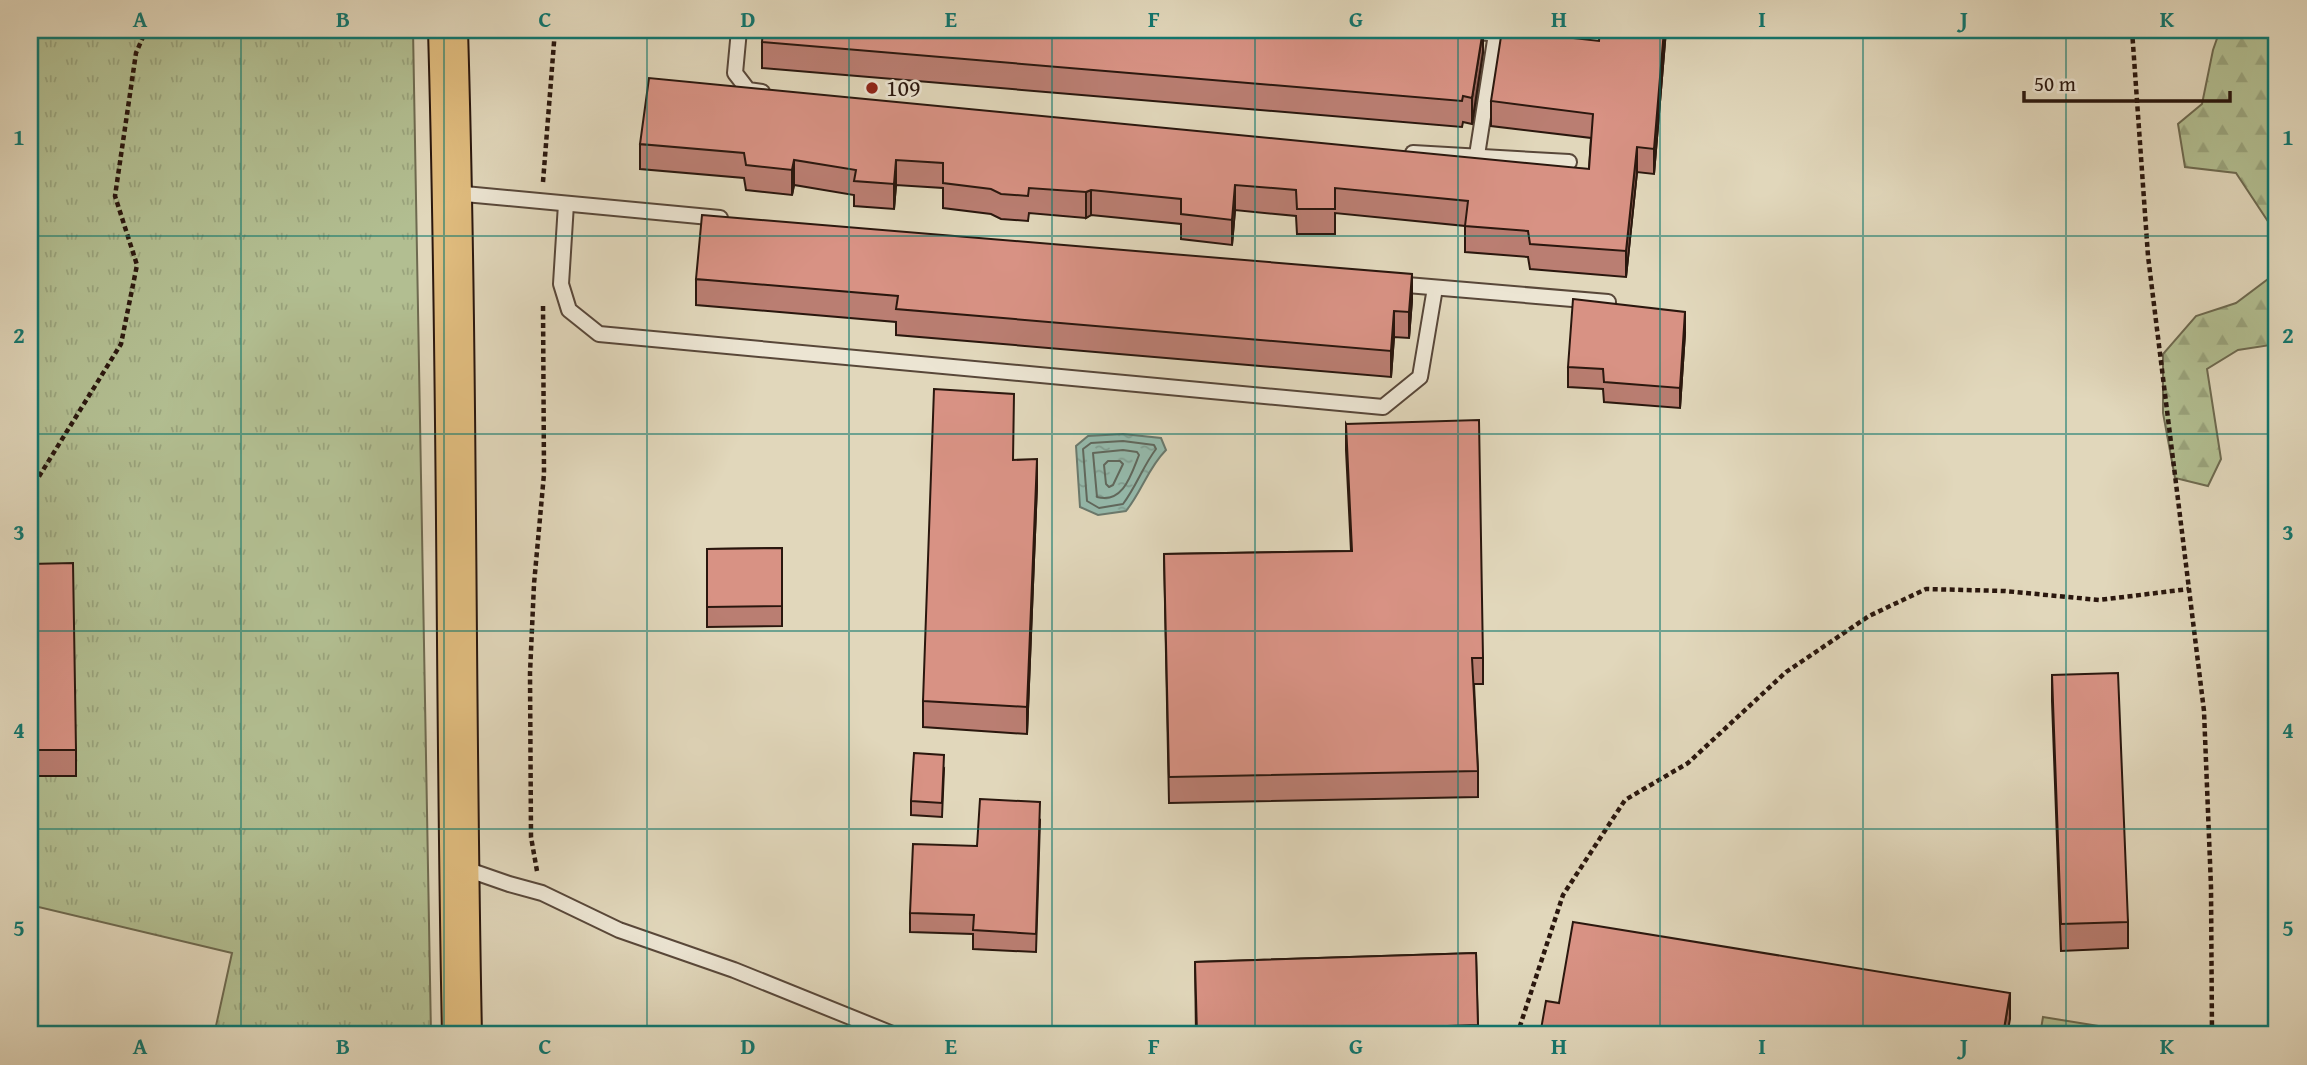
<svg xmlns="http://www.w3.org/2000/svg" width="2307" height="1065" font-family="'Gentium Book Plus',serif">
  <style>
    .grass { fill: url(#grass-tufts); stroke: #6e6a50; stroke-width: 2 }
    .forest { fill: url(#forest-firs); stroke: #6e6a50; stroke-width: 2 }
    .pitch { fill: #b2be91; stroke: #6e6a50; stroke-width: 2 }
    .water { fill: url(#water-ripples); stroke: #6a796d; stroke-width: 2 }
    .lines { fill: none; stroke-linecap: round; stroke-linejoin: round }
    .shore { stroke: #60685d; stroke-width: 2 }
    .lane-casing { stroke: #584739; stroke-width: 18 }
    .highway-casing { stroke: #2a170e; stroke-width: 42 }
    .path { stroke: #2a170e; stroke-width: 4.5; stroke-dasharray: 5 3.5; stroke-linecap: butt }
    .lane { stroke: #ece5d3; stroke-width: 14 }
    .highway { stroke: #e0bc7e; stroke-width: 38 }
    .wall { fill: #ba7e72; stroke: #2a170e; stroke-width: 2 }
    .shaded-wall { fill: #97665c; stroke: #2a170e; stroke-width: 2 }
    .building { fill: #d89284; stroke: #2a170e; stroke-width: 2 }
    .grid { fill: none; stroke: #0f766e; stroke-width: 2; stroke-opacity: 0.55 }
    .poi-dot { fill: #8f2418; stroke: #ece5d3; stroke-width: 2.5 }
    .labels { text-anchor: middle; stroke-width: 5; stroke-linejoin: round; paint-order: stroke }
    .poi-label { font-size: 24px; fill: #2a170e; stroke: #ece5d3; text-anchor: start }
    .neatline { fill: none; stroke: #0f766e; stroke-width: 2.5 }
    .grid-label { font-size: 23px; text-anchor: middle; font-weight: bold; fill: #0f766e }
  </style>
  <defs>
    <pattern id="grass-tufts" width="24" height="20" patternUnits="userSpaceOnUse" patternTransform="scale(1.75)"><rect width="24" height="20" fill="#b2be91"/><path d="M3 7l-1-3M5 7V3M7 7l1-3M15 17l-1-3M17 17v-4M19 17l1-3" fill="none" stroke="#99a37c"/></pattern>
    <pattern id="forest-firs" width="22" height="20" patternUnits="userSpaceOnUse" patternTransform="scale(1.75)"><rect width="22" height="20" fill="#b2be91"/><path d="M5 1l3.5 6h-7zM16 11l3.5 6h-7z" fill="#99a37c"/></pattern>
    <pattern id="water-ripples" width="26" height="14" patternUnits="userSpaceOnUse" patternTransform="scale(1.75)"><rect width="26" height="14" fill="#95baac"/><path d="M2 4q2-2 4 0t4 0M15 11q2-2 4 0t4 0" fill="none" stroke="#819f93"/></pattern>
  </defs>
  <rect width="100%" height="100%" fill="#e1d7bb"/>
  <filter id="stains"><feTurbulence type="fractalNoise" baseFrequency=".00286" numOctaves="4"/><feColorMatrix values="0 0 0 0 .2 0 0 0 0 .09 0 0 0 0 .02 0 0 0 .5 -.17"/></filter>
  <radialGradient id="worn" r=".72"><stop offset=".6" stop-color="#630" stop-opacity="0"/><stop offset="1" stop-color="#630" stop-opacity=".3"/></radialGradient>
  <path class="grass" d="M30,30H413L431,1035H214L232,953L30,905Z"/>
  <path class="forest" d="M2220,30H2277V344L2238,350L2207,369L2221,459L2208,486L2175,478L2163,413V354L2196,316L2236,303L2268,279L2271,226L2236,173L2185,167L2178,124L2202,104L2213,50Z"/>
  <path class="pitch" d="M2043,1017L2154,1035H2040Z"/>
  <path class="water" d="M1123,434L1161,438L1166,450C1148,468 1142,491 1126,511L1098,515L1080,507L1076,446L1088,436Z"/>
  <g class="lines">
    <g class="shore">
      <path d="M1123,441L1154,445L1156,449C1143,466 1136,487 1123,504L1099,508L1087,501L1083,449L1091,443Z"/>
      <path d="M1123,450L1137,452L1139,455C1131,475 1123,504 1097,497L1093,453Z"/>
      <path d="M1108,461H1120L1123,464L1113,485L1109,487L1106,484L1104,465Z"/>
    </g>
    <defs>
      <g id="lane">
        <path d="M739,30L735,73L748,90L762,92"/>
        <path d="M1458,30L1519,36"/>
        <path d="M1413,153L1569,162"/>
        <path d="M1477,155L1496,34"/>
        <path d="M454,193L720,218"/>
        <path d="M566,204L561,284L569,310L599,334L1383,407L1420,377L1435,288"/>
        <path d="M1395,284L1608,302"/>
        <path d="M463,868L509,884L542,893L619,930L734,970L895,1035"/>
      </g>
      <path id="highway" d="M448,30C458,365 455,700 462,1035"/>
    </defs>
    <use href="#lane" class="lane-casing"/>
    <use href="#highway" class="highway-casing"/>
    <g class="path">
      <path d="M2132,30L2148,256L2204,711L2211,887L2212,1035"/>
      <path d="M543,182L555,30"/>
      <path d="M30,491L121,344L137,265L115,196L136,53L146,30"/>
      <path d="M537,871L531,837L530,673L534,584L544,474L543,303"/>
      <path d="M1517,1035L1563,895L1625,800L1688,763L1786,672L1869,616L1926,589L2005,591L2099,600L2189,589"/>
    </g>
    <use href="#lane" class="lane"/>
    <use href="#highway" class="highway"/>
  </g>
  <g class="wall">
    <path d="M1483,30V52L1472,124L1463,122L1462,127L762,68V42Z"/>
    <path d="M1666,30L1654,174L1637,172L1626,277L1530,269L1528,257L1465,252V226L1335,213V234H1297L1296,216L1235,210L1232,245L1181,239V224L1091,215L1086,218L1029,213L1028,221L1001,219L991,214L943,208V188L896,185L894,209L854,206V195L794,185L792,195L746,190L744,178L640,169V144L1589,169L1591,138L1491,126V101L1599,41Z"/>
    <path d="M696,279L1412,300L1409,338L1394,337L1391,377L896,335V322L696,305Z"/>
    <path d="M1685,333L1680,408L1604,402L1603,389L1568,387V367Z"/>
    <path d="M1346,424L1483,658V684H1474L1478,771V797L1169,803L1164,554L1351,551L1346,450Z"/>
    <path d="M1014,460L1037,485L1027,734L923,727V701Z"/>
    <path d="M782,548V626L707,627V549Z"/>
    <path d="M30,564L76,750V776H30Z"/>
    <path d="M2052,675L2128,922V948L2061,951L2052,701Z"/>
    <path d="M944,769L942,817L911,815V801Z"/>
    <path d="M1040,820L1036,952L973,949V934L910,932V913L977,846Z"/>
    <path d="M1476,953L1478,1035H1196L1195,962Z"/>
  </g>
  <g class="shaded-wall">
    <path d="M1483,30V52L1472,124V98Z"/>
    <path d="M1664,30H1666L1654,174V149Z"/>
    <path d="M1637,147V172L1626,277V251Z"/>
    <path d="M794,160V185L792,195V170Z"/>
    <path d="M896,160V185L894,209V184Z"/>
    <path d="M1235,185V210L1232,245V220Z"/>
    <path d="M1091,190V215L1086,218V192Z"/>
    <path d="M1412,274V300L1409,338V312Z"/>
    <path d="M1394,311V337L1391,377V351Z"/>
    <path d="M1685,312V333L1680,408V388Z"/>
    <path d="M1037,459V485L1027,734V707Z"/>
    <path d="M2010,993V1019L2007,1035H2003Z"/>
  </g>
  <g class="building">
    <path d="M763,30H1483L1472,98L1463,96L1462,101L762,42Z"/>
    <path d="M1502,30L1599,41L1600,30H1664L1654,149L1637,147L1626,251L1530,244L1528,231L1465,226L1468,201L1335,188V209H1297L1296,190L1235,185L1232,220L1181,214V199L1091,190L1086,192L1029,188L1028,196L1001,194L991,189L943,183V163L896,160L894,184L854,181L856,170L794,160L792,170L746,165L744,153L640,144L649,78L1589,169L1593,114L1491,101Z"/>
    <path d="M702,215L1412,274L1409,312L1394,311L1391,351L896,309L898,296L696,279Z"/>
    <path d="M1573,299L1685,312L1680,388L1604,382L1603,369L1568,367Z"/>
    <path d="M934,389L1014,394L1013,460L1037,459L1027,707L923,701Z"/>
    <path d="M1479,420L1483,658H1472L1478,771L1169,777L1164,554L1352,551L1346,424Z"/>
    <path d="M782,548V606L707,607V549Z"/>
    <path d="M73,563L76,750H30V564Z"/>
    <path d="M2118,673L2128,922L2061,924L2052,675Z"/>
    <path d="M914,753L944,755L942,803L911,801Z"/>
    <path d="M980,799L1040,802L1036,934L973,930L974,915L910,913L913,844L977,846Z"/>
    <path d="M1573,922L2010,993L2003,1035H1540L1546,1001L1559,1003Z"/>
    <path d="M1476,953L1478,1025L1197,1034L1195,962Z"/>
  </g>
  <path class="grid" d="M241,30V1035M444,30V1035M647,30V1035M849,30V1035M1052,30V1035M1255,30V1035M1458,30V1035M1660,30V1035M1863,30V1035M2066,30V1035M30,236H2277M30,434H2277M30,631H2277M30,829H2277"/>
  <circle class="poi-dot" cx="872" cy="88" r="7"/>
  <g class="labels">
    <g class="poi-label">
      <text x="886" y="96">109</text>
    </g>
  </g>
  <rect width="2307" height="1065" fill="none" stroke="#e1d7bb" stroke-width="77"/>
  <path d="M2024 91v10h206v-10" fill="none" stroke="#2a170e" stroke-width="3.5"/>
  <text x="2034" y="91" font-size="21" fill="#2a170e" stroke="#ece5d3" stroke-width="5" paint-order="stroke">50 m</text>
  <rect x="38" y="38" width="2230" height="988" class="neatline"/>
  <g class="grid-label">
    <text x="140" y="27">A</text>
    <text x="343" y="27">B</text>
    <text x="545" y="27">C</text>
    <text x="748" y="27">D</text>
    <text x="951" y="27">E</text>
    <text x="1154" y="27">F</text>
    <text x="1356" y="27">G</text>
    <text x="1559" y="27">H</text>
    <text x="1762" y="27">I</text>
    <text x="1964" y="27">J</text>
    <text x="2167" y="27">K</text>
    <text x="19" y="145">1</text>
    <text x="2288" y="145">1</text>
    <text x="19" y="343">2</text>
    <text x="2288" y="343">2</text>
    <text x="19" y="540">3</text>
    <text x="2288" y="540">3</text>
    <text x="19" y="738">4</text>
    <text x="2288" y="738">4</text>
    <text x="19" y="936">5</text>
    <text x="2288" y="936">5</text>
    <text x="140" y="1054">A</text>
    <text x="343" y="1054">B</text>
    <text x="545" y="1054">C</text>
    <text x="748" y="1054">D</text>
    <text x="951" y="1054">E</text>
    <text x="1154" y="1054">F</text>
    <text x="1356" y="1054">G</text>
    <text x="1559" y="1054">H</text>
    <text x="1762" y="1054">I</text>
    <text x="1964" y="1054">J</text>
    <text x="2167" y="1054">K</text>
  </g>
  <rect width="100%" height="100%" filter="url(#stains)"/>
  <rect width="100%" height="100%" fill="url(#worn)"/>
</svg>
